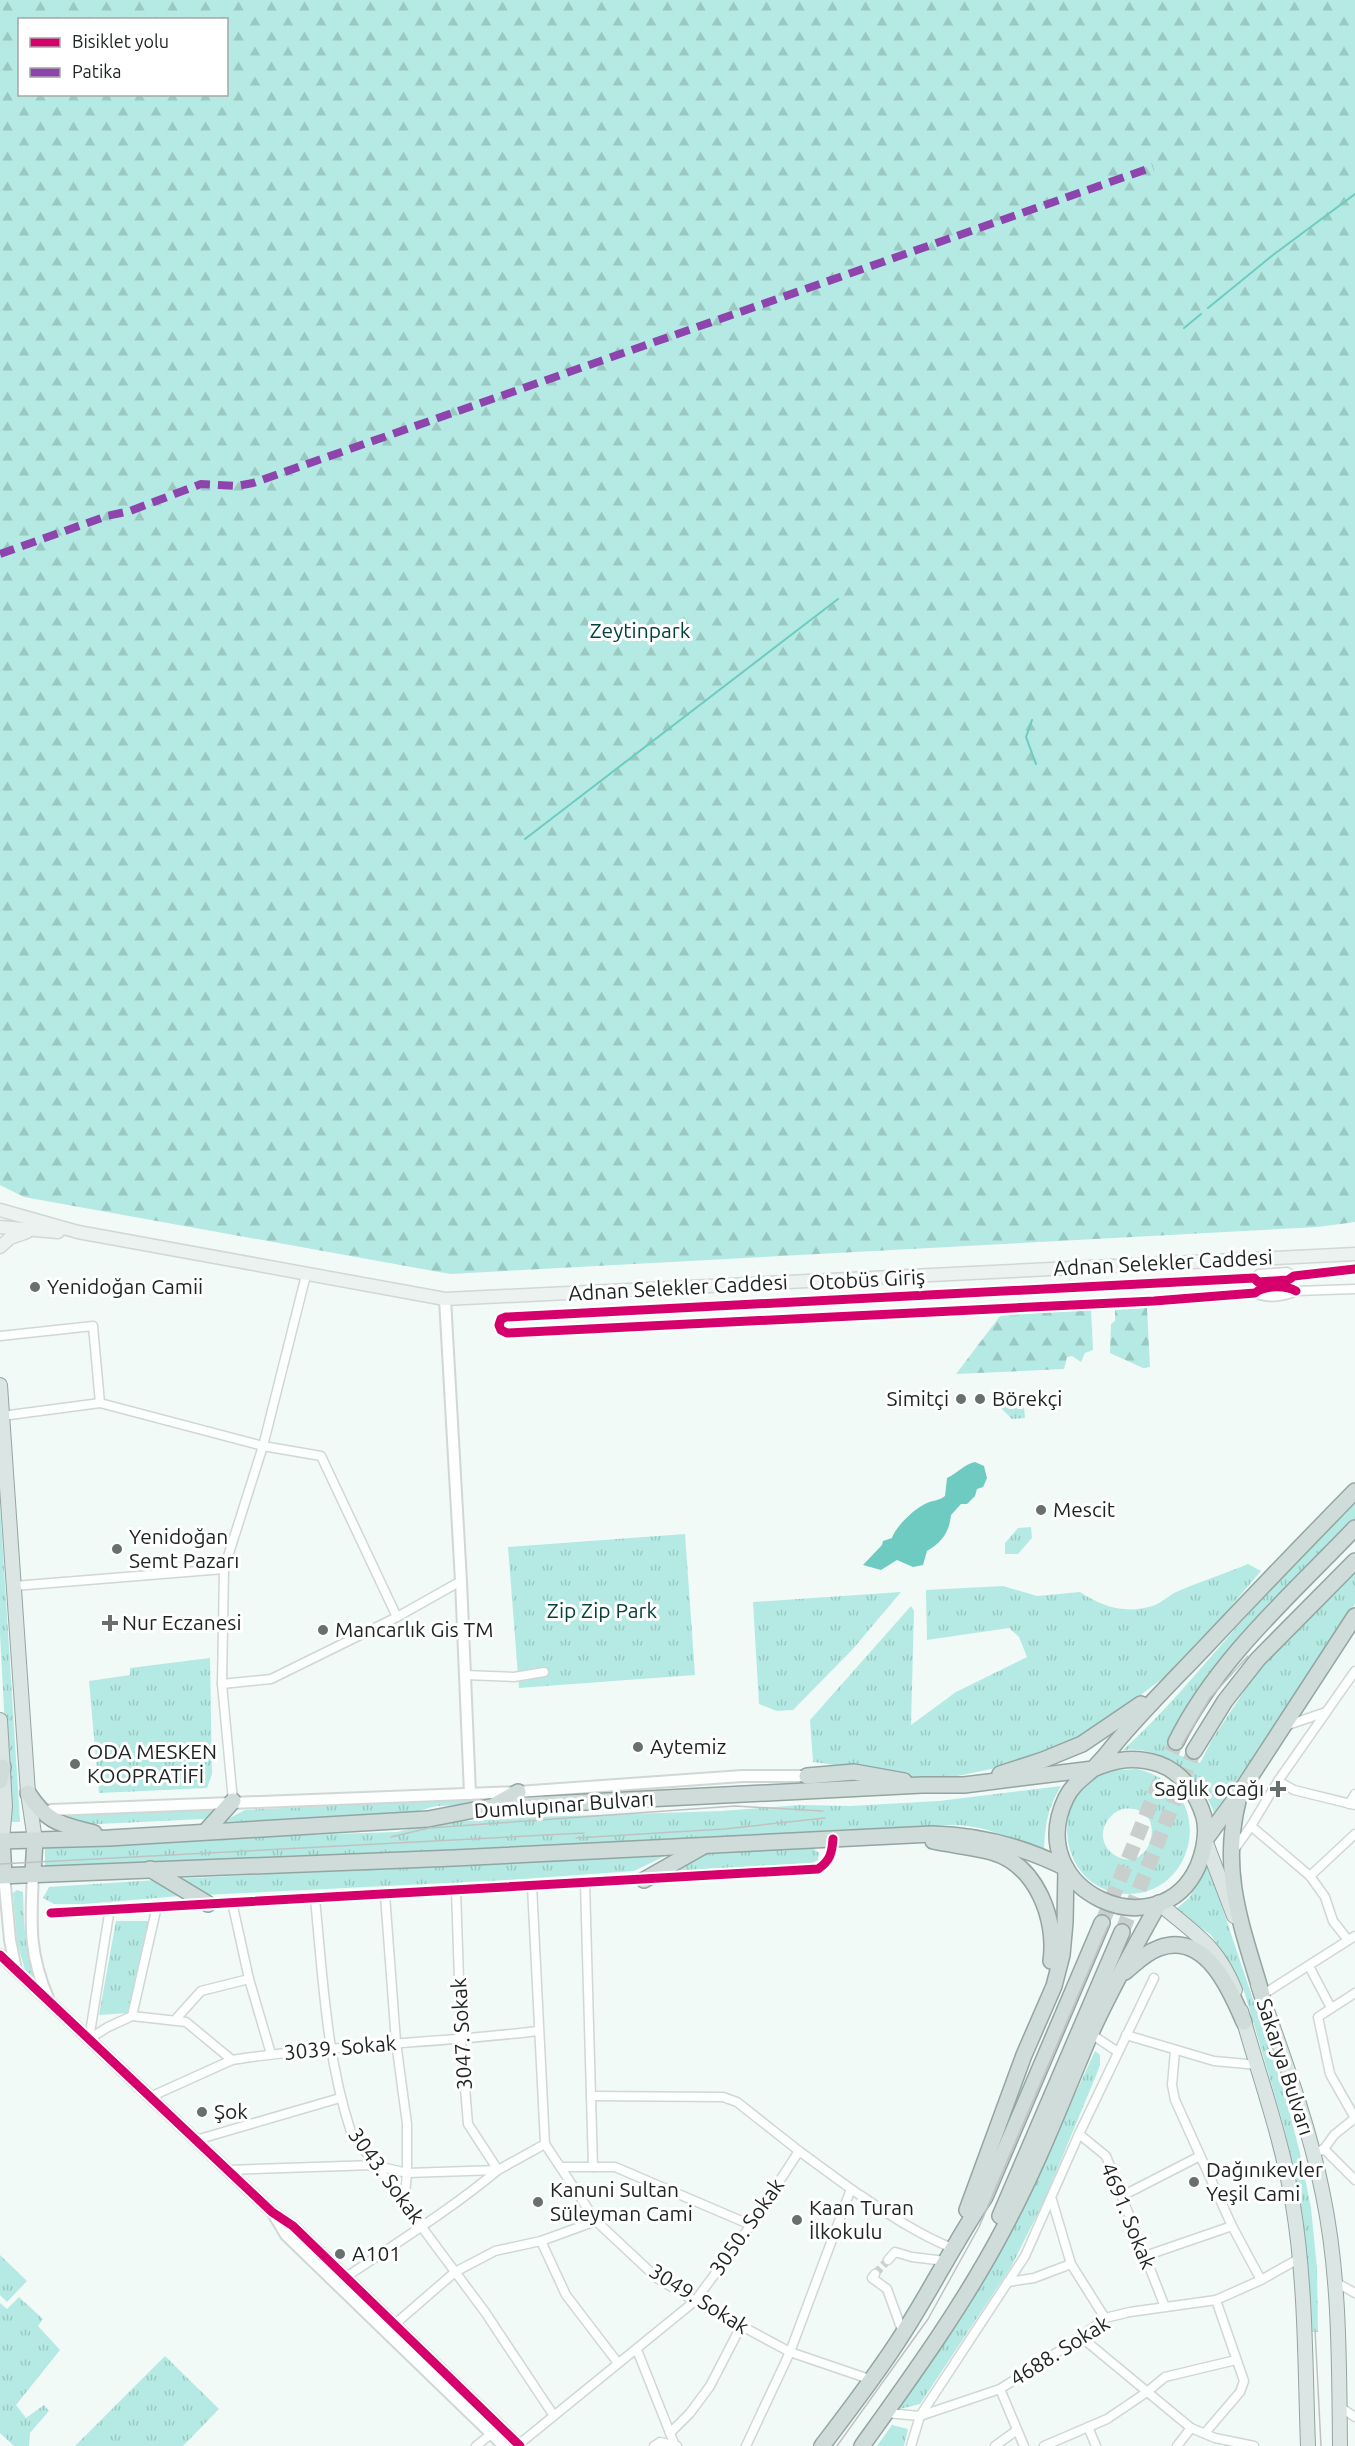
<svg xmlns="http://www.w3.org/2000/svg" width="1355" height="2446" font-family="Ubuntu,sans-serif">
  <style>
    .grass { fill: url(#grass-tufts); fill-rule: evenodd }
    .forest { fill: url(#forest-firs); fill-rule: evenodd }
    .water { fill: #6dcbc1 }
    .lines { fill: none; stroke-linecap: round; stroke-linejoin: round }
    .stream { stroke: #6dcbc1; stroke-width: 2 }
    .minor-tunnel { stroke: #c8cfcd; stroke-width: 8; stroke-dasharray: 8 4; stroke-linecap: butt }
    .trunk-tunnel { stroke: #c8cfcd; stroke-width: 15; stroke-dasharray: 15 8; stroke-linecap: butt }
    .minor-casing { stroke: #d0d7d5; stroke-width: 11 }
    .tertiary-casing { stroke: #d0d7d5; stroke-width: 14 }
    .secondary-casing { stroke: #d0d7d5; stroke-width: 15 }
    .primary-casing { stroke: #93a5a2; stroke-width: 16 }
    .trunk-casing { stroke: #93a5a2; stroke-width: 18 }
    .minor { stroke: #fdfefe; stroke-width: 8 }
    .tertiary { stroke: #fdfefe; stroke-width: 10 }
    .secondary { stroke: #ecf2f0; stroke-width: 12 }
    .primary { stroke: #dbe5e4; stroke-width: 14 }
    .trunk { stroke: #d0dcda; stroke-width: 15 }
    .tram { stroke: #c0c2c2; stroke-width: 1.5 }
    .quiet { stroke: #8e44ad; stroke-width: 8; stroke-dasharray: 15 8; stroke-linecap: butt }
    .cycleway-casing { stroke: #fff; stroke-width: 13 }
    .cycleway { stroke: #d6006c; stroke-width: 9 }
    .poi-dot { fill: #686f6e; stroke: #fff; stroke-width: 2 }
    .labels { text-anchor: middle; stroke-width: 6; stroke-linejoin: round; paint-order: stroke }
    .park-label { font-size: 21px; fill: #05413b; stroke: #fff }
    .street-label { font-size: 21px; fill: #1e2423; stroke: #fff }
    .poi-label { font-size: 21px; fill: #1e2423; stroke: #fff; text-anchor: start }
  </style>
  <defs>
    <pattern id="grass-tufts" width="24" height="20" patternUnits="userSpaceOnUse" patternTransform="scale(1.5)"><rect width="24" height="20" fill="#b4eae3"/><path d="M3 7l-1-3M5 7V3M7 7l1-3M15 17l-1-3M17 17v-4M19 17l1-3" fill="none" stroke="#9ac9c2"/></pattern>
    <pattern id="forest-firs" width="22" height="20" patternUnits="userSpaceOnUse" patternTransform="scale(1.5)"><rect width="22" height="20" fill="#b4eae3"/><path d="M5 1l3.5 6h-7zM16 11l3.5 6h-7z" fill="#9ac9c2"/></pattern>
  </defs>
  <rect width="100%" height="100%" fill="#f2faf8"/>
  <g class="grass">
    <path d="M1009,1393L1024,1407L1025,1418L1012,1419L997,1404V1394Z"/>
    <path d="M1355,1502V1520L1213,1671L1193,1697L1165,1750L1200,1763L1213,1738L1261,1666L1355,1570V1604L1286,1711L1214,1813C1202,1777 1162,1745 1123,1750C1164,1713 1199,1670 1235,1629C1273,1585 1315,1544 1355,1502Z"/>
    <path d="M0,1505L20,1822H10L0,1634Z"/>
    <path d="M1031,1527L1032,1538L1018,1554H1005V1543L1018,1528Z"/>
    <path d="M685,1534L695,1675L519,1688L508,1547Z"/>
    <path d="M1248,1564L1261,1571L1215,1625L1167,1675L1103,1724L1071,1742L996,1768L924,1783L900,1774L813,1762L810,1720L911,1606L914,1611L911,1725L956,1692L1027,1657L1019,1637L1009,1628L927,1640L926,1590L1003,1586L1037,1596L1080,1592C1102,1607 1128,1615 1155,1605C1162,1602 1167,1597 1174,1593C1198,1582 1224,1574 1248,1564Z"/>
    <path d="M901,1592L852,1650L793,1710L777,1711L759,1704L753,1602Z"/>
    <path d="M210,1658L212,1774L207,1788L99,1793L89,1681L130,1675V1668Z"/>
    <path d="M1137,1769C1223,1789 1195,1906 1117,1893C1057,1882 1049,1794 1105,1773C1116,1769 1126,1770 1137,1769ZM1122,1809C1173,1802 1151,1881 1113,1854C1095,1840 1103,1816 1122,1809Z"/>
    <path d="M1061,1786C1047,1810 1045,1825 1044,1853C1010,1839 989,1825 950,1825L615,1843L45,1868V1846L175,1839L397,1832L433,1823L534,1817L722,1811L799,1805L850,1806L939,1801Z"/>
    <path d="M504,1797L496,1804L436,1806L411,1813L222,1822L245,1810Z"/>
    <path d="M219,1809L204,1819L78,1825L56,1813Z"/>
    <path d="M808,1848L814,1849L819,1853L818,1860L813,1863L671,1871L703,1853Z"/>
    <path d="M671,1853L634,1871L508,1880L204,1895L175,1879Z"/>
    <path d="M1208,1865L1285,2095L1300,2153L1311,2208L1317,2268L1318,2332H1308L1295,2175L1284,2127L1245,1994L1228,1959L1211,1935L1176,1909L1189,1898Z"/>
    <path d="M156,1880L180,1896L84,1904H54L43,1898L49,1887Z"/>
    <path d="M17,1890L23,1892C24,1926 25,1957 39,1988L25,1970L17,1942L13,1893Z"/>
    <path d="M116,1921H150L128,2013L99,2015Z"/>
    <path d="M1095,2051L1100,2055V2065L1095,2078L1044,2201L1011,2267L920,2404L896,2410L952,2332L981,2283L1050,2149Z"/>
    <path d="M0,2255L27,2281L7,2302L0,2295Z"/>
    <path d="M19,2297L43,2319L38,2326L60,2350L16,2405L26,2418L44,2405L49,2411L30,2433L29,2446H14L0,2433V2303L7,2309Z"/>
    <path d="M165,2356L219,2409L183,2446H75Z"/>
    <path d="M892,2425L908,2429L904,2446H877Z"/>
  </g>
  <g class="forest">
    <path d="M0,0H1355V1222L1318,1227L450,1274L24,1197L0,1185ZM20,20H226V94H20Z"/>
    <path d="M1147,1308L1150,1367L1143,1368L1110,1353L1111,1324L1115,1321V1310Z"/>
    <path d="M1091,1309L1093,1350L1085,1353L1081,1362L1072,1356L1067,1357L1064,1369L956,1374L1000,1316Z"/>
  </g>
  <path class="water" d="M975,1462L984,1466L987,1478L983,1487L977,1489L975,1496L967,1504H961L951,1515C949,1533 942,1542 927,1551L923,1565L913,1567L897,1560L881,1570L863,1565L882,1545L883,1541L892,1538C895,1527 916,1507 927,1503C934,1500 939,1501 945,1496L947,1478C958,1473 963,1465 975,1462Z"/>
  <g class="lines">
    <g class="stream">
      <path d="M1208,308L1273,255L1355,194"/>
      <path d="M1184,328L1201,314"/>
      <path d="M1032,720L1026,737L1036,764"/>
      <path d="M525,839L838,599"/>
    </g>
    <path class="minor-tunnel" d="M875,2274L888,2260"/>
    <g class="trunk-tunnel">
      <path d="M1102,1923L1176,1742"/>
      <path d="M1122,1932L1194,1751"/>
    </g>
    <defs>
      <g id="minor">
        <path d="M1254,1278L1259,1274L1287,1272L1294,1276"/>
        <path d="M1296,1291C1286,1285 1264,1285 1255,1293L1154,1301L507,1333L501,1330L499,1325L501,1319L506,1317L1254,1278L1258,1282L1288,1280L1294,1276L1355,1269"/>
        <path d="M1255,1293C1267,1299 1284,1297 1296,1291L1355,1289"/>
        <path d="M0,1336L93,1326L100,1403"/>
        <path d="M2,1416L100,1403L263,1446L321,1456L397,1617"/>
        <path d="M14,1586L224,1569"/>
        <path d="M465,1675L514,1677L544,1672"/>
        <path d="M222,1684L271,1679L397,1617L461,1581"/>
        <path d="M1285,1726L1326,1712"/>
        <path d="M1278,1781L1294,1790L1355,1805"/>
        <path d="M233,1801L222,1684L224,1569L263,1446L306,1275"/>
        <path d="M1349,1804L1355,1794"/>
        <path d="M1251,1826L1310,1876L1325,1897L1333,1921L1348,1940"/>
        <path d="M1234,1850L1251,1826L1278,1781L1355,1671"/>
        <path d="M1310,1876L1355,1834"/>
        <path d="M585,1883L593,2167"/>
        <path d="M532,1886L545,2144L596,2221L657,2278L695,2301L790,2352L872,2380"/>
        <path d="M385,1895L396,2042L407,2124V2173L404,2205"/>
        <path d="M315,1899C323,1978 326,2056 351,2132L485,2312L554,2416"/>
        <path d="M232,1902L249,1979L271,2054"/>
        <path d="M51,1913L818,1869C830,1861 832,1853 833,1839"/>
        <path d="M1309,1966L1331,2008"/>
        <path d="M1355,1993L1318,2017L1330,2074L1355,2118"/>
        <path d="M1262,1995L1355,1936"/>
        <path d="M132,2016L157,1906"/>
        <path d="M175,2020L201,1991L249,1979"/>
        <path d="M1091,2034L1118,2052"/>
        <path d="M1126,2035L1214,2061L1258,2065"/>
        <path d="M89,2039L108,2027L132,2016L186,2022L232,2060"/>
        <path d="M89,2039L110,1908"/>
        <path d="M1175,2051L1172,2085L1175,2100L1232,2226L1261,2280"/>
        <path d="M150,2097L232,2060L245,2058C342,2044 441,2043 538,2031"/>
        <path d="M1079,2134L1106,2156L1165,2307"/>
        <path d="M196,2140L340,2098"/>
        <path d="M1324,2149L1334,2135L1355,2118"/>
        <path d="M1313,2154L1324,2149L1355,2180"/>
        <path d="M561,2167H615L751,2225"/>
        <path d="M228,2170L374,2165L407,2173L498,2170L545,2144"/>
        <path d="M851,2189C884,2211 915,2233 952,2248"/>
        <path d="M1122,2196L1200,2156"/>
        <path d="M1052,2200L1071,2264L1105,2318"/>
        <path d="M541,2241L566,2295L618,2363"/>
        <path d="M1145,2256L1232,2226"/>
        <path d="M888,2260L895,2252L912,2257L945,2261"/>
        <path d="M875,2274L872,2278L887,2289L903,2333"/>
        <path d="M346,2277C398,2242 450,2210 498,2170L468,2124L461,2040L456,1890"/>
        <path d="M1008,2282L1034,2278L1071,2264"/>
        <path d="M1335,2282L1355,2293"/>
        <path d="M395,2324L455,2272L495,2251L541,2241L596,2221"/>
        <path d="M1081,2337L1191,2428L1215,2438L1254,2446"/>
        <path d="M637,2350L674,2443"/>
        <path d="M1000,2389L1024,2446"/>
        <path d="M1340,2407L1355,2417"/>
        <path d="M886,2413L920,2416L1000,2389L1081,2337L1105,2318L1130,2312L1216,2300L1261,2280L1300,2258"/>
        <path d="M1088,2427L1096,2446"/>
        <path d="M670,2433L690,2413L710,2386L741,2326"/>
        <path d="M1205,2433L1240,2392L1244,2381L1216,2300"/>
        <path d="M518,2445L695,2301L751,2225L799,2151L737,2102L723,2097L591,2096"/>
        <path d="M476,2446L491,2434"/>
        <path d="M654,2446L660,2442L677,2446"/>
        <path d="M746,2446L790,2352L851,2189L799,2151"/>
        <path d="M911,2446L920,2416L1025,2256L1079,2134L1154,1978"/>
        <path d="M995,2446L1017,2430"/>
        <path d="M1044,2446L1107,2419L1147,2392L1165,2377L1236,2360"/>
        <path d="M1177,2446L1191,2428"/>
      </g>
      <g id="tertiary">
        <path d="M445,1299L461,1581L470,1794"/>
        <path d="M51,1810L518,1792L742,1776H807"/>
        <path d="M33,1873C31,1921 28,1952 48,1998"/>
        <path d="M4,1875L10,1940L16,1970"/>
        <path d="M0,1955L272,2212L293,2226L520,2446"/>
        <path d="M274,2215L286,2235L504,2446"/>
      </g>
      <g id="secondary">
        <path d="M0,1210L78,1232L445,1299L1355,1254"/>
        <path d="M0,1227L58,1232"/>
        <path d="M0,1247L10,1238L27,1232"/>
      </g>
      <g id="primary">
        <path d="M0,1385L28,1793L35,1840"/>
        <path d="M0,1720L5,1806L2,1841"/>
        <path d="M1205,1840L1234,1916"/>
        <path d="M1159,1903C1194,1934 1216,1943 1235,1990"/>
        <path d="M1258,1985C1282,2053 1309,2124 1323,2195C1340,2277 1339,2363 1340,2446"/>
        <path d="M1241,2011C1259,2076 1282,2138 1293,2205C1306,2284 1305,2366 1308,2446"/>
      </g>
      <g id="trunk">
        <path d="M1176,1742C1217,1659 1291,1595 1355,1528"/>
        <path d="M1194,1751L1225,1701L1258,1659L1355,1561"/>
        <path d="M1000,1774L1043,1760L1082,1744L1141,1704"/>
        <path d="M807,1776L854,1772L904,1781"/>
        <path d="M0,1781L3,1767"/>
        <path d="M28,1793C48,1824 61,1824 94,1833"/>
        <path d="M1238,1801C1220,1874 1242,1926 1262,1995"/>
        <path d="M495,1805L518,1792"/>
        <path d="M206,1831L233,1801"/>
        <path d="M1205,1840L1241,1791L1355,1616"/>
        <path d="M0,1841L109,1838L428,1819L490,1807L922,1785H964L1093,1769C1116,1759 1135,1756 1159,1764C1182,1772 1197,1794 1204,1817C1208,1834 1204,1851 1198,1866C1160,1952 1021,1892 1066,1798C1072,1785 1083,1778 1093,1769C1101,1761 1108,1753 1114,1745C1143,1710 1176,1678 1207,1645C1256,1593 1305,1542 1355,1491"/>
        <path d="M2,1841L4,1875"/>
        <path d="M933,1841C952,1845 973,1847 992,1852C1037,1865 1057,1920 1051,1961"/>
        <path d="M150,1869L208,1904"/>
        <path d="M33,1873L35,1840"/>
        <path d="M0,1876L454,1858L932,1834C980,1835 1022,1846 1066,1868"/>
        <path d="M644,1880L702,1847"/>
        <path d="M1125,1972C1136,1963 1145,1953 1159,1948C1205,1931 1230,1989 1244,2022"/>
        <path d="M967,2210L1024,2055L1054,1986L1062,1955L1065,1922L1066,1868"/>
        <path d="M1000,2216L1122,1932"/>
        <path d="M822,2446C850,2409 878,2373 902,2335C931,2290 955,2242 985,2197L1102,1923"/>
        <path d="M862,2446C912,2376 963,2306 1003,2230C1037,2167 1062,2101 1090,2035C1110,1990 1135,1946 1159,1903"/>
      </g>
    </defs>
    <use href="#minor" class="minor-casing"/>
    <use href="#tertiary" class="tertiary-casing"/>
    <use href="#secondary" class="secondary-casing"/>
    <use href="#primary" class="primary-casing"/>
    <use href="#trunk" class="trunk-casing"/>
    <use href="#minor" class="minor"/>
    <use href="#tertiary" class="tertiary"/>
    <use href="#secondary" class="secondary"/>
    <use href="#primary" class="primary"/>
    <use href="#trunk" class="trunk"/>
    <g class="tram">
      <path d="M1182,1745L1210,1698L1248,1656"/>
      <path d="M391,1837L429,1828L735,1806L823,1811"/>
      <path d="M576,1838L724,1829L825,1818"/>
      <path d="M0,1864L584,1833"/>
      <path d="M1315,2329L1321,2446"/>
      <path d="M837,2446L928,2319L979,2227L1108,1926"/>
    </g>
    <path class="quiet" d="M0,554L107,516L130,511L201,484L237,486L253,483L1153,167"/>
    <defs>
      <g id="cycleway">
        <path d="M1296,1291C1286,1285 1264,1285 1255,1293L1154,1301L507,1333L501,1330L499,1325L501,1319L506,1317L1254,1278L1258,1282L1288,1280L1294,1276L1355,1269"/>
        <path d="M51,1913L818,1869C830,1861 832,1853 833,1839"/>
        <path d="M0,1955L272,2212L293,2226L520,2446"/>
      </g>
    </defs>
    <use href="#cycleway" class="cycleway-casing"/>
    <use href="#cycleway" class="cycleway"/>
  </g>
  <g class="poi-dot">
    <circle cx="35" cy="1287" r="6"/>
    <circle cx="961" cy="1399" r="6"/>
    <circle cx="980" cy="1399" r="6"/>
    <circle cx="1041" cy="1510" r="6"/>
    <circle cx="117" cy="1549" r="6"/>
    <path d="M107 1614h6v6h6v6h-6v6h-6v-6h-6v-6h6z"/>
    <circle cx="323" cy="1630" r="6"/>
    <circle cx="638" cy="1747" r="6"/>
    <circle cx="75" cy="1764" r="6"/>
    <path d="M1275 1780h6v6h6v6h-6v6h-6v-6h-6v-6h6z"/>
    <circle cx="202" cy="2112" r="6"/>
    <circle cx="1194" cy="2182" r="6"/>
    <circle cx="538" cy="2202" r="6"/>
    <circle cx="797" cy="2220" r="6"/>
    <circle cx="340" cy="2254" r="6"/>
  </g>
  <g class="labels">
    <g class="park-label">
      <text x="640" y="638">Zeytinpark</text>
      <text x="602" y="1618">Zip Zip Park</text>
    </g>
    <g class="street-label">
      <text transform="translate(1163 1263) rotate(-3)" y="7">Adnan Selekler Caddesi</text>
      <text transform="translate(867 1280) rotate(-3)" y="7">Otobüs Giriş</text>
      <text transform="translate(678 1288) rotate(-3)" y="7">Adnan Selekler Caddesi</text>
      <text transform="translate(564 1805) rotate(-4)" y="7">Dumlupınar Bulvarı</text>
      <text transform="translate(462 2034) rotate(-93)" y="7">3047. Sokak</text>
      <text transform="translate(340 2048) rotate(-5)" y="7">3039. Sokak</text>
      <text transform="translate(1285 2067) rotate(72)" y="7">Sakarya Bulvarı</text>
      <text transform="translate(386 2176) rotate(54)" y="7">3043. Sokak</text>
      <text transform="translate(1128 2216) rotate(68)" y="7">4691. Sokak</text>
      <text transform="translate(747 2227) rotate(-55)" y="7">3050. Sokak</text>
      <text transform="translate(699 2299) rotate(32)" y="7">3049. Sokak</text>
      <text transform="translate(1060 2351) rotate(-32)" y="7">4688. Sokak</text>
    </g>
    <g class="poi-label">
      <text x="47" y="1294">Yenidoğan Camii</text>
      <text x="949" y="1406" text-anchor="end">Simitçi</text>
      <text x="992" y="1406">Börekçi</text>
      <text x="1053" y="1517">Mescit</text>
      <text x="129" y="1544">Yenidoğan<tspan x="129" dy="24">Semt Pazarı</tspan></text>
      <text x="122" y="1630">Nur Eczanesi</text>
      <text x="335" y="1637">Mancarlık Gis TM</text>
      <text x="650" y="1754">Aytemiz</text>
      <text x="87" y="1759">ODA MESKEN<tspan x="87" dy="24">KOOPRATİFİ</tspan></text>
      <text x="1264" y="1796" text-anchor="end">Sağlık ocağı</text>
      <text x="214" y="2119">Şok</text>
      <text x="1206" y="2177">Dağınıkevler<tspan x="1206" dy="24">Yeşil Cami</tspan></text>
      <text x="550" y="2197">Kanuni Sultan<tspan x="550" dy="24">Süleyman Cami</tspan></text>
      <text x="809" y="2215">Kaan Turan<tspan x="809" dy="24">İlkokulu</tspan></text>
      <text x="352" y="2261">A101</text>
    </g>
  </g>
  <rect x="18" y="18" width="210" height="78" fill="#ffffff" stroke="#a5a7a7" stroke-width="1.5"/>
  <rect x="30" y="38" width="30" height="9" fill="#d6006c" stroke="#a5a7a7" stroke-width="1.5"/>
  <text x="72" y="48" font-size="18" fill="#1e2423">Bisiklet yolu</text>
  <rect x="30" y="68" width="30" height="9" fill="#8e44ad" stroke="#a5a7a7" stroke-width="1.5"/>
  <text x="72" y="78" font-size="18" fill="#1e2423">Patika</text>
</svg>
